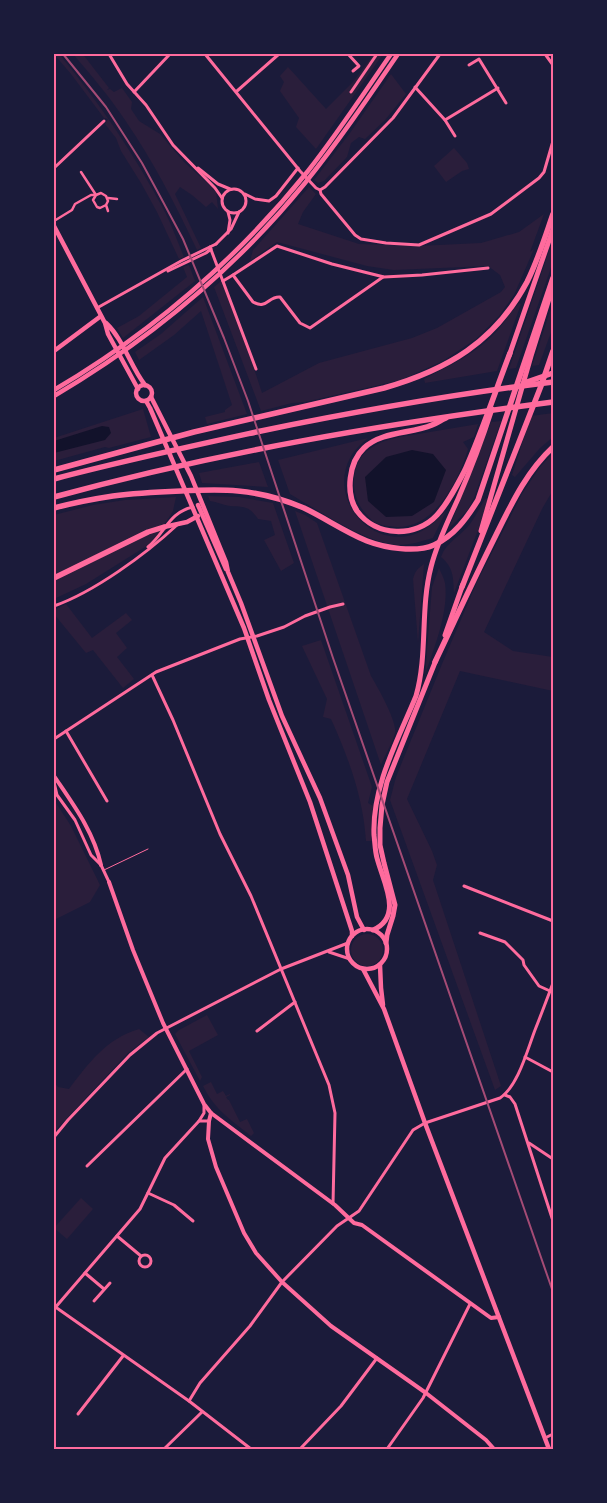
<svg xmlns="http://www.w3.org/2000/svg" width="607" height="1503" font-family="'Sofia Sans Condensed',sans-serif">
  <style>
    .green { fill: #2a1e3b }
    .water { fill: #12122b }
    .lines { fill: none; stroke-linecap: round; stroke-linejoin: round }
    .service { stroke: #ff6b9d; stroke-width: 1 }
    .pedestrian { stroke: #ff6b9d; stroke-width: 2.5 }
    .minor { stroke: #ff6b9d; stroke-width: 3 }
    .tertiary { stroke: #ff6b9d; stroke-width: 4 }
    .secondary { stroke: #ff6b9d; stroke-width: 4.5 }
    .trunk { stroke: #ff6b9d; stroke-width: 5 }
    .motorway { stroke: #ff6b9d; stroke-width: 5.5 }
    .rail { stroke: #a44b75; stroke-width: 2 }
    .neatline { fill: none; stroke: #ff6b9d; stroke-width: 2 }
  </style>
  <rect width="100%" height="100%" fill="#1b1b3a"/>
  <g class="green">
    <path d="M54,54H59C100,103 136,157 166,214C173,228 178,243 184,257L179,259L157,212L141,183L121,151L116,138L105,124L108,119L104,118L71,74Z"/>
    <path d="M73,54H81L85,57L109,88L107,90L110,89L114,92L122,88L132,102L131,109L139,121L160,134L184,162L216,191L218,209L212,202L206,207L192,195L180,187L175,194L201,248L197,250C176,205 153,161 125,120C109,96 91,75 73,54Z"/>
    <path d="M374,54H383L316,149L296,127L299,118L280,91L284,82L280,76L288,67L326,109L353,82Z"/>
    <path d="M391,74L406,94L385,120L365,139L359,137L351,143L347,157L324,181L318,183L314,180L350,133Z"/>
    <path d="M454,148L467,163L469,169L462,171L446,182L434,166Z"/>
    <path d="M309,187L316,194L303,212L298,224L359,244L418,246L481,243L519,232L544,214L530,252L534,249L514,295L499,316L476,339L443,361L401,380L305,402L292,403L261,411L214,287L221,281L246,344L262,393L319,363L412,338L437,328L501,292L505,287L500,275L488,266L394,270L367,266L277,242L250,261L253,250Z"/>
    <path d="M553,239V262L516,368L509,369Z"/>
    <path d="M189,265L195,281L123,338L117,328L139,316L187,277L183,267Z"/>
    <path d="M203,297L247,414L207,424L205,417L225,412V410L232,405L201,311L174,335L139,360L135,352L161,334Z"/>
    <path d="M553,302V327L539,365L532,366Z"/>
    <path d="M519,303L521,304L497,371L425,383L424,379C449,366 477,353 497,331C504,322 511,312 519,303Z"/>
    <path d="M143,409L151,437L109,448L105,447L54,461V438Z"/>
    <path d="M553,413V437L540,448L515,477L512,475L531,416Z"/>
    <path d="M501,421L474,498L467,511L449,528L491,422Z"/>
    <path d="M478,424L474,437L463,442L468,449C459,480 435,528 397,527C390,526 380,526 374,522C372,521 369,517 366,514C349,496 349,462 371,448C385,438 402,437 418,434C438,431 458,427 478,424Z"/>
    <path d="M368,438C361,444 354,450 350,458C329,498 368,547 412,535C426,531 436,521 446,511L433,538C422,541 411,545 399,545C367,544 318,510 290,494L278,460Z"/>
    <path d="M553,453V490L542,509L484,632L513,651L553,657V691L460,671L407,799L432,851L437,865L433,880L501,1086L495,1090L390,800L396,777L442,664L477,582L522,494L540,467Z"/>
    <path d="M259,462L268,487L202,483L199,473Z"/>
    <path d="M208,496L239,497L273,503L294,563L281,571L264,540L275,535L271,521L258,519C249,506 245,507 230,506C223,505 217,502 210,501Z"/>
    <path d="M176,497L173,511L153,542L86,584L54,599V515L93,505L125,500Z"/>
    <path d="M488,498L480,525L454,593C453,577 454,568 441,557C446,542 460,537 470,524C476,516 480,507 485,499Z"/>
    <path d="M295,511L305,515L317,523L371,676C377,686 398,723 395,733C392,744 385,755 381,765Z"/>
    <path d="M424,564L418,643L413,579C415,571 418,568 424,564Z"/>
    <path d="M439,568C441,573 444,578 445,583C449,612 434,648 425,675L432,587Z"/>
    <path d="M66,604L92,638L126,613L132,620L116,633L127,648L117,657L134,679L123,688L93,650L86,653L54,614V610Z"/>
    <path d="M321,640L372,787L368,803L373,806L372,841H366C363,797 349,759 331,719L323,717L327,699L302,646Z"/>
    <path d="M54,800L71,826L100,885L90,902L54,920Z"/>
    <circle cx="367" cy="950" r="16"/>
    <path d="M207,1015L218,1035L189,1051L202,1077L200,1081L175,1034L179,1030Z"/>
    <path d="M139,1029L149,1037L128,1053L54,1132V1082L58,1087L69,1089C88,1064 107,1038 139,1029Z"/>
    <path d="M211,1082L217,1094L223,1091L226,1096L230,1094V1095L226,1097L228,1100H229L240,1122L247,1119L254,1133L251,1136C231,1120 215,1110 203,1086Z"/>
    <path d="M81,1198L93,1209L67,1239L54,1228Z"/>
  </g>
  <g class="water">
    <path d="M102,426L109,427L111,433L105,440L54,453V441Z"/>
    <path d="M412,450L433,454L446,470L434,502L412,516L386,517L368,501L365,477L386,457Z"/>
  </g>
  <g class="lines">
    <path class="service" d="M104,870L148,849"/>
    <g class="pedestrian">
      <path d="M108,198L117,199"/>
      <path d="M106,205L100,208L97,207L93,200L96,195L101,193L106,196L108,201L106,205L108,211"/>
      <path d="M54,221L72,210L75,204L91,195H96L81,172"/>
    </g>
    <g class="minor">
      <path d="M109,54L127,84L146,105L173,145L215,188L222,198"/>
      <path d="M205,54L300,171L316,188L320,190L321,194L355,235L361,239L386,243L419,245L491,214L539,178L544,172L553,141"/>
      <path d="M348,54L359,66L353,71"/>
      <path d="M545,54L553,65"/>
      <path d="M469,65L479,59L506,103"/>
      <path d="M415,87L445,120L455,136"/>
      <path d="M237,91L279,54"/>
      <path d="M134,92L170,54"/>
      <path d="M351,92L377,54"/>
      <path d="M445,120L498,88"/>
      <path d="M54,168L104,121"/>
      <path d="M198,168L218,184L230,189"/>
      <circle cx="234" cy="201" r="12"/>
      <path d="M320,190L325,187L393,118L440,54"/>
      <path d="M245,194L255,199L269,201L276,196L298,168"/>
      <path d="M228,233L230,220L228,212"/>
      <path d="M216,244L231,229L239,212"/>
      <path d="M210,247L256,369"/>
      <path d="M168,271L206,253L211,249"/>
      <path d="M233,275L253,302C267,310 268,296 280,297L300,323L310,328L383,277"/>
      <path d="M223,281L233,275L277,246L332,264L384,277L422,275L488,268"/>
      <path d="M97,308L181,261L216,244"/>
      <path d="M148,547C165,533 169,512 193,507"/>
      <path d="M54,606C94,592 146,554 177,525"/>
      <path d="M152,675L173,720L220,834L251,896L329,1085L335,1113L333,1204"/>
      <path d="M66,731L107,801"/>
      <path d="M54,739L156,672L240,639L257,636L284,627L305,616L330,607L343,604"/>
      <path d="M54,782L57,795L75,820L91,855L101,865L109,882"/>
      <path d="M464,886L553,921"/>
      <path d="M480,933L505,942L523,960L524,965L539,986L550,991"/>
      <path d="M329,952L350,959"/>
      <path d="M257,1031L295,1002"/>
      <path d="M525,1057L553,1072"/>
      <path d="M505,1095L510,1097L515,1104L553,1221"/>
      <path d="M199,1121L204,1113V1105"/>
      <path d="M54,1137L68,1120L130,1055L157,1033L281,969L348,943"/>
      <path d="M529,1143L553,1159"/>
      <path d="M87,1166L187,1069"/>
      <path d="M148,1193L174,1205L193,1221"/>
      <path d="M117,1236L141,1256"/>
      <circle cx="145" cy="1261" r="6"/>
      <path d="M85,1273L104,1289"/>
      <path d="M94,1301L110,1283"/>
      <path d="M54,1306L189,1401L251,1449"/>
      <path d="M54,1309L140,1209L165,1158L199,1121H209"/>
      <path d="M189,1401L200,1383L250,1326L282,1282L337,1226L359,1211L413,1130L425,1123L500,1098C518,1086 527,1051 535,1030C541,1015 547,999 553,983"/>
      <path d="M78,1414L123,1356"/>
      <path d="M545,1438L553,1434"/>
      <path d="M164,1449L202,1412"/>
      <path d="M300,1449L341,1406L377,1358"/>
      <path d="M387,1449L423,1398L470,1304"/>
    </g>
    <g class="tertiary">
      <path d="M54,776C73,804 94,832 101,865"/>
      <path d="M109,882L133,950L163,1023L204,1104L211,1113L335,1205L354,1223L362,1225L491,1318L499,1317"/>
      <path d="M211,1113L209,1121L208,1139L216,1167L244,1233L256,1253L282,1282L331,1326L426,1393L486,1440L494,1449"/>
    </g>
    <g class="secondary">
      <path d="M54,226L105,323L108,334L138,389"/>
      <path d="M106,323C124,340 130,366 145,385"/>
      <path d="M54,351L101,316"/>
      <circle cx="144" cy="393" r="8"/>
      <path d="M54,390C151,333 237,259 308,171C338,133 364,93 391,54"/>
      <path d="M54,396C149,340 235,269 305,183C338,142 368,98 398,54"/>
      <path d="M151,397L191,476L219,545L226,562L228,572L241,603L282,716L320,798L348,875L357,917L364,930"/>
      <path d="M146,401L150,408L244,628L269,700L310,802L352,931V936"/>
      <path d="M198,505L226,569"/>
      <path d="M164,527L187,522L198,516"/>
      <circle cx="367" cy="949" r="20"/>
      <path d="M380,965L381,988L383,1005"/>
      <path d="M363,969L384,1009L425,1123L549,1449"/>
    </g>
    <g class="trunk">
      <path d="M509,356L553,229"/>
      <path d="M481,531L531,356L553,286"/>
      <path d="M445,635L463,584"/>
      <path d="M373,930C404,916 383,882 377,858C375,851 375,843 374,835C372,786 398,740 416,696C428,654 420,609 431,567C437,543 448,521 458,499C471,469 482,440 492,409"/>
      <path d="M386,943L387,935L393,916L395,905L384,863L380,845V828L382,805L387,782L436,660"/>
    </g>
    <g class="motorway">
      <path d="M524,383L553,373"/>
      <path d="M446,418C441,420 437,423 432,425C411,434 382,431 364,448C349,462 345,493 357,511C376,537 416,538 437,515C449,502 457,485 465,470C482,432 495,392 510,353"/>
      <path d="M54,470L194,432L384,388C447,370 495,342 527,282C538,260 545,237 553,214"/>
      <path d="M54,479C122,461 192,446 261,431C358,411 455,394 553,382"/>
      <path d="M54,497C218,452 385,424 553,402"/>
      <path d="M54,508C73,503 93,499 113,496C136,493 158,492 181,491C200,490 219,489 238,491C260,493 283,499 304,508C325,518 345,532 367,541C385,548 416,553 434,545C454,536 467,518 478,500L553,278"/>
      <path d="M54,578L148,532L164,527"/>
      <path d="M462,587L541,386L553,351"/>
      <path d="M435,662C454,622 473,581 493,541C510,507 525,473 553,447"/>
    </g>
    <path class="rail" d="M63,54L106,107L142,163L161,198L183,239L224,338L248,401L333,658L553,1292"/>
  </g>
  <rect width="607" height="1503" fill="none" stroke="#1b1b3a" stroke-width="110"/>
  <rect x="55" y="55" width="497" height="1393" class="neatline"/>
</svg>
